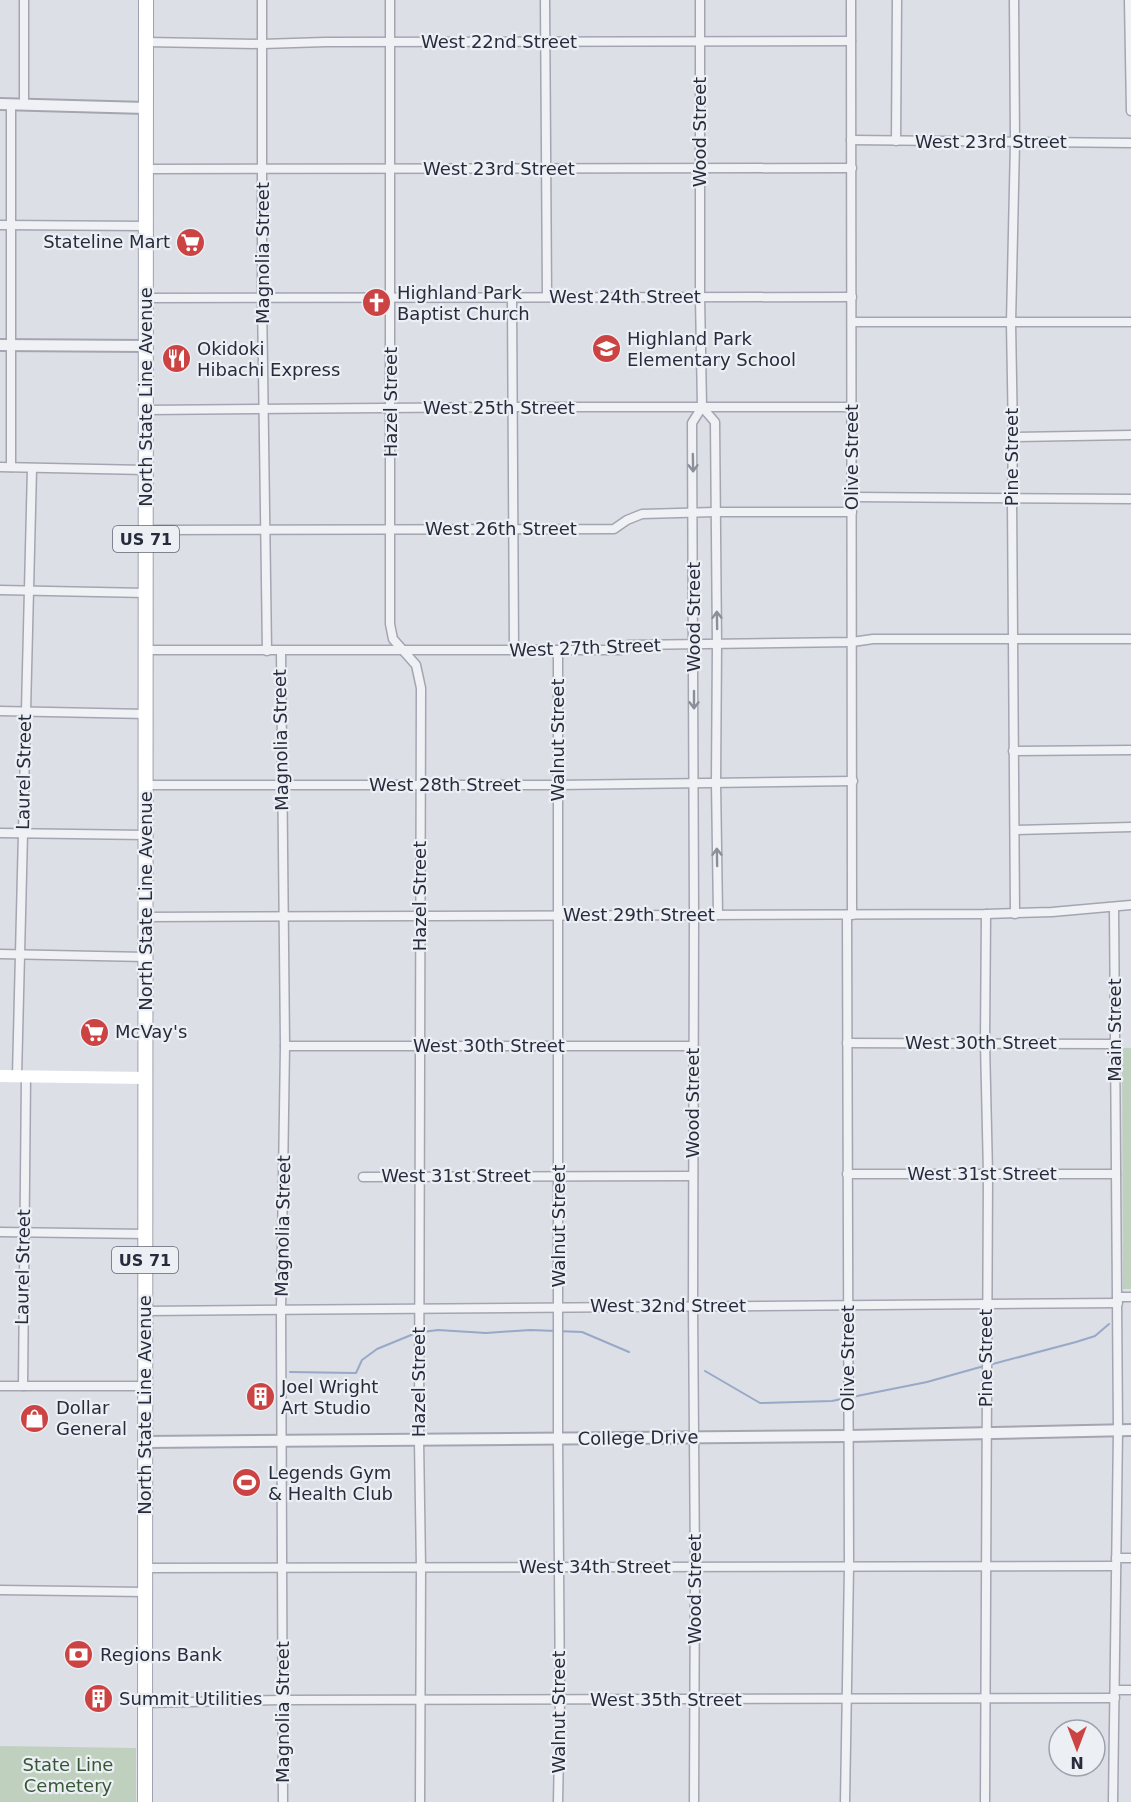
<svg xmlns="http://www.w3.org/2000/svg" width="1131" height="1802" font-family="'DejaVu Sans',sans-serif">
  <style>
    .green { fill: #c0d0be }
    .lines { fill: none; stroke-linecap: round; stroke-linejoin: round }
    .stream { stroke: #98a8c6; stroke-width: 2 }
    .minor-casing { stroke: #a3a6b1; stroke-width: 11 }
    .tertiary-casing { stroke: #a3a6b1; stroke-width: 14 }
    .primary-casing { stroke: #9da2b2; stroke-width: 16 }
    .minor { stroke: #f0f1f5; stroke-width: 8 }
    .tertiary { stroke: #f0f1f5; stroke-width: 10 }
    .secondary { stroke: #fff; stroke-width: 12 }
    .primary { stroke: #fff; stroke-width: 14 }
    .oneway { stroke: #8c8e99 }
    .labels { text-anchor: middle; stroke-width: 4.5; stroke-linejoin: round; paint-order: stroke }
    .shield { fill: #eceff4; stroke: #626674; stroke-width: 1.5 }
    .shield-label { font-size: 16px; font-weight: bold; fill: #272c3d }
    .street-label { font-size: 18px; fill: #272c3d; stroke: #eceff4 }
    .poi-label { font-size: 18px; fill: #272c3d; stroke: #eceff4; text-anchor: start }
    .park-label { font-size: 18px; fill: #365835; stroke: #eceff4 }
  </style>
  <rect width="100%" height="100%" fill="#dddfe7"/>
  <g class="green">
    <path d="M1122,1048H1131V1289H1123Z"/>
    <path d="M0,1746L136,1748V1802H0Z"/>
  </g>
  <g class="lines">
    <g class="stream">
      <path d="M422,1332L438,1330L486,1333L530,1330L582,1332L629,1352"/>
      <path d="M989,1365L1076,1342L1095,1336L1109,1324"/>
      <path d="M705,1371L760,1403L832,1401L846,1398"/>
      <path d="M290,1372L356,1373L362,1360L377,1349L416,1333"/>
      <path d="M852,1397L927,1382L984,1366"/>
    </g>
    <defs>
      <g id="minor">
        <path d="M262,0V298L267,651"/>
        <path d="M390,0V624L393,639L416,665L421,688L419,1440L421,1568L420,1802"/>
        <path d="M545,0L547,297"/>
        <path d="M851,0L852,915"/>
        <path d="M1014,0L1015,142L1011,323L1013,437L1012,499L1015,914"/>
        <path d="M1129,0L1131,111"/>
        <path d="M146,42L262,44L325,42L851,41"/>
        <path d="M11,104V467"/>
        <path d="M24,104V0"/>
        <path d="M851,140L1131,143"/>
        <path d="M896,141L897,0"/>
        <path d="M146,169L852,168"/>
        <path d="M0,225L146,226"/>
        <path d="M146,298L852,297"/>
        <path d="M512,298L514,650"/>
        <path d="M852,322H1131"/>
        <path d="M702,407L715,422L717,645L716,782L718,915"/>
        <path d="M146,410L513,407H852"/>
        <path d="M1013,437L1131,435"/>
        <path d="M0,467L146,470"/>
        <path d="M852,497L1131,499"/>
        <path d="M146,530L614,529L627,520L642,514L715,512H852"/>
        <path d="M0,590L146,593"/>
        <path d="M146,650H620L628,645L852,642L873,639H1131"/>
        <path d="M558,650V1439L560,1700L558,1802"/>
        <path d="M281,651L285,1046L281,1310L283,1802"/>
        <path d="M0,711L146,714"/>
        <path d="M1013,751L1131,750"/>
        <path d="M146,785H557L853,781"/>
        <path d="M1015,830L1131,827"/>
        <path d="M0,833L146,835"/>
        <path d="M146,917L986,914L1052,912L1131,905"/>
        <path d="M0,954L146,957"/>
        <path d="M847,1043L1115,1044"/>
        <path d="M285,1046H693"/>
        <path d="M17,1076L32,468"/>
        <path d="M847,1174H1116"/>
        <path d="M363,1177L693,1176"/>
        <path d="M0,1232L146,1234"/>
        <path d="M1118,1297H1131"/>
        <path d="M145,1311L1118,1303"/>
        <path d="M0,1386H145"/>
        <path d="M23,1386L26,1076"/>
        <path d="M1116,1558H1131"/>
        <path d="M145,1568L1116,1566"/>
        <path d="M0,1590L145,1592"/>
        <path d="M1115,1690H1131"/>
        <path d="M145,1703L282,1700L1115,1698"/>
        <path d="M694,1802L695,1567L693,1306L694,915L692,423L702,407L700,297V0"/>
        <path d="M845,1802L849,1567L847,915"/>
        <path d="M985,1802L988,1174L985,1043L986,914"/>
        <path d="M1113,1802L1118,1430L1114,907"/>
      </g>
      <g id="tertiary">
        <path d="M0,104L146,108"/>
        <path d="M0,345L146,346"/>
        <path d="M145,1442L848,1436L1131,1430"/>
      </g>
      <path id="primary" d="M145,1802L146,0"/>
    </defs>
    <use href="#minor" class="minor-casing"/>
    <use href="#tertiary" class="tertiary-casing"/>
    <use href="#primary" class="primary-casing"/>
    <use href="#minor" class="minor"/>
    <use href="#tertiary" class="tertiary"/>
    <path class="secondary" d="M0,1076L146,1078"/>
    <use href="#primary" class="primary"/>
  </g>
  <defs><path id="oneway-shaft" d="M-6 0H5M1.5-3L5.5 0L1.5 3" fill="none" stroke-width="1.6" stroke-linecap="round" stroke-linejoin="round" transform="scale(1.5)"/></defs>
  <g class="oneway">
    <use href="#oneway-shaft" transform="translate(693 463) rotate(89)"/>
    <use href="#oneway-shaft" transform="translate(717 620) rotate(-91)"/>
    <use href="#oneway-shaft" transform="translate(694 700) rotate(90)"/>
    <use href="#oneway-shaft" transform="translate(717 857) rotate(-91)"/>
  </g>
  <defs>
    <symbol id="supermarket-disc" viewBox="-11 -11 22 22"><circle r="9.5" fill="#cb4443" stroke="#eceff4"/><path d="M-6-5.5h2.5l.6 2H6L4.5 2H-2.5L-4.4-4H-6ZM-1.5 3.2a1.3 1.3 0 1 0 .1 0ZM3 3.2a1.3 1.3 0 1 0 .1 0Z" fill="#fff"/></symbol>
    <symbol id="church-disc" viewBox="-11 -11 22 22"><circle r="9.5" fill="#cb4443" stroke="#eceff4"/><path d="M-1.2-6h2.4v3.5h3.3v2.4h-3.3V6h-2.4V-.1h-3.3v-2.4h3.3Z" fill="#fff"/></symbol>
    <symbol id="school-disc" viewBox="-11 -11 22 22"><circle r="9.5" fill="#cb4443" stroke="#eceff4"/><path d="M0-5L7-2L0 1L-7-2ZM-4 1L0 2.5L4 1V4Q0 6-4 4Z" fill="#fff"/></symbol>
    <symbol id="restaurant-disc" viewBox="-11 -11 22 22"><circle r="9.5" fill="#cb4443" stroke="#eceff4"/><path d="M-5-6h1v4h1v-4h1v4h1v-4h1v5L-1.5 .5V6h-2V.5L-5-1ZM5-6V6H3V1.5H1.5Q1.5-4 5-6Z" fill="#fff"/></symbol>
    <symbol id="building-disc" viewBox="-11 -11 22 22"><circle r="9.5" fill="#cb4443" stroke="#eceff4"/><path d="M-4-6H4V6H1V3H-1V6H-4ZM-2.5-4.3h1.7v1.8h-1.7ZM.8-4.3h1.7v1.8H.8ZM-2.5-1h1.7V.8h-1.7ZM.8-1h1.7V.8H.8Z" fill="#fff"/></symbol>
    <symbol id="shop-disc" viewBox="-11 -11 22 22"><circle r="9.5" fill="#cb4443" stroke="#eceff4"/><path d="M-5-2.5h2.3a2.7 3.5 0 0 1 5.4 0H5L5.5 6h-11ZM-1.5-2.5h3a1.5 2.3 0 0 0-3 0Z" fill="#fff"/></symbol>
    <symbol id="stadium-disc" viewBox="-11 -11 22 22"><circle r="9.5" fill="#cb4443" stroke="#eceff4"/><path d="M0-5a6.5 5 0 1 0 0 10a6.5 5 0 1 0 0-10ZM-3.5-1.8h7v3.6h-7Z" fill="#fff"/></symbol>
    <symbol id="bank-disc" viewBox="-11 -11 22 22"><circle r="9.5" fill="#cb4443" stroke="#eceff4"/><path d="M-6-4H6V4H-6ZM0-2.3a2.3 2.3 0 1 0 0 4.6a2.3 2.3 0 1 0 0-4.6Z" fill="#fff"/></symbol>
  </defs>
  <g fill-rule="evenodd">
    <use href="#supermarket-disc" x="174" y="226" width="33" height="33"/>
    <use href="#church-disc" x="360" y="286" width="33" height="33"/>
    <use href="#school-disc" x="590" y="332" width="33" height="33"/>
    <use href="#restaurant-disc" x="160" y="342" width="33" height="33"/>
    <use href="#supermarket-disc" x="78" y="1016" width="33" height="33"/>
    <use href="#building-disc" x="244" y="1380" width="33" height="33"/>
    <use href="#shop-disc" x="18" y="1402" width="33" height="33"/>
    <use href="#stadium-disc" x="230" y="1466" width="33" height="33"/>
    <use href="#bank-disc" x="62" y="1638" width="33" height="33"/>
    <use href="#building-disc" x="82" y="1682" width="33" height="33"/>
  </g>
  <g class="labels">
    <g class="shield">
      <rect x="113" y="526" width="66" height="26" rx="4.5"/>
      <rect x="112" y="1247" width="66" height="26" rx="4.5"/>
    </g>
    <g class="shield-label">
      <text x="146" y="545">US 71</text>
      <text x="145" y="1266">US 71</text>
    </g>
    <g class="street-label">
      <text x="499" y="48">West 22nd Street</text>
      <text transform="translate(700 132) rotate(-90)" y="6">Wood Street</text>
      <text x="991" y="148">West 23rd Street</text>
      <text x="499" y="175">West 23rd Street</text>
      <text transform="translate(263 253) rotate(-90)" y="6">Magnolia Street</text>
      <text x="625" y="303">West 24th Street</text>
      <text transform="translate(146 397) rotate(-90)" y="6">North State Line Avenue</text>
      <text transform="translate(391 402) rotate(-90)" y="6">Hazel Street</text>
      <text x="499" y="414">West 25th Street</text>
      <text transform="translate(852 457) rotate(-90)" y="6">Olive Street</text>
      <text transform="translate(1012 457) rotate(-90)" y="6">Pine Street</text>
      <text x="501" y="535">West 26th Street</text>
      <text transform="translate(694 617) rotate(-90)" y="6">Wood Street</text>
      <text transform="translate(585 648) rotate(-2)" y="6">West 27th Street</text>
      <text transform="translate(281 740) rotate(-91)" y="6">Magnolia Street</text>
      <text transform="translate(558 740) rotate(-90)" y="6">Walnut Street</text>
      <text transform="translate(24 772) rotate(-89)" y="6">Laurel Street</text>
      <text x="445" y="791">West 28th Street</text>
      <text transform="translate(420 896) rotate(-90)" y="6">Hazel Street</text>
      <text transform="translate(146 901) rotate(-90)" y="6">North State Line Avenue</text>
      <text x="639" y="921">West 29th Street</text>
      <text transform="translate(1115 1030) rotate(-90)" y="6">Main Street</text>
      <text x="981" y="1049">West 30th Street</text>
      <text x="489" y="1052">West 30th Street</text>
      <text transform="translate(693 1103) rotate(-90)" y="6">Wood Street</text>
      <text x="982" y="1180">West 31st Street</text>
      <text x="456" y="1182">West 31st Street</text>
      <text transform="translate(283 1226) rotate(-89)" y="6">Magnolia Street</text>
      <text transform="translate(559 1226) rotate(-90)" y="6">Walnut Street</text>
      <text transform="translate(23 1267) rotate(-89)" y="6">Laurel Street</text>
      <text x="668" y="1312">West 32nd Street</text>
      <text transform="translate(848 1358) rotate(-90)" y="6">Olive Street</text>
      <text transform="translate(986 1358) rotate(-90)" y="6">Pine Street</text>
      <text transform="translate(419 1382) rotate(-90)" y="6">Hazel Street</text>
      <text transform="translate(145 1405) rotate(-90)" y="6">North State Line Avenue</text>
      <text transform="translate(638 1438) rotate(-1)" y="6">College Drive</text>
      <text x="595" y="1573">West 34th Street</text>
      <text transform="translate(695 1589) rotate(-90)" y="6">Wood Street</text>
      <text x="666" y="1706">West 35th Street</text>
      <text transform="translate(283 1712) rotate(-90)" y="6">Magnolia Street</text>
      <text transform="translate(559 1712) rotate(-90)" y="6">Walnut Street</text>
    </g>
    <g class="poi-label">
      <text x="170" y="248" text-anchor="end">Stateline Mart</text>
      <text x="397" y="299">Highland Park<tspan x="397" dy="21">Baptist Church</tspan></text>
      <text x="627" y="345">Highland Park<tspan x="627" dy="21">Elementary School</tspan></text>
      <text x="197" y="355">Okidoki<tspan x="197" dy="21">Hibachi Express</tspan></text>
      <text x="115" y="1038">McVay's</text>
      <text x="281" y="1393">Joel Wright<tspan x="281" dy="21">Art Studio</tspan></text>
      <text x="56" y="1414">Dollar<tspan x="56" dy="21">General</tspan></text>
      <text x="268" y="1479">Legends Gym<tspan x="268" dy="21">&amp; Health Club</tspan></text>
      <text x="100" y="1661">Regions Bank</text>
      <text x="119" y="1705">Summit Utilities</text>
    </g>
    <g class="park-label">
      <text x="68" y="1771">State Line<tspan x="68" dy="21">Cemetery</tspan></text>
    </g>
  </g>
  <g transform="translate(1077 1748) rotate(180)"><circle r="28" fill="#eceff4" stroke="#9da1ab" stroke-width="1.5"/>
  <path d="M0-4.5L10 22L0 15L-10 22Z" fill="#cb4443"/>
  <text y="-9" font-size="16" font-weight="bold" text-anchor="middle" fill="#272c3d">N</text>
  </g>
</svg>
